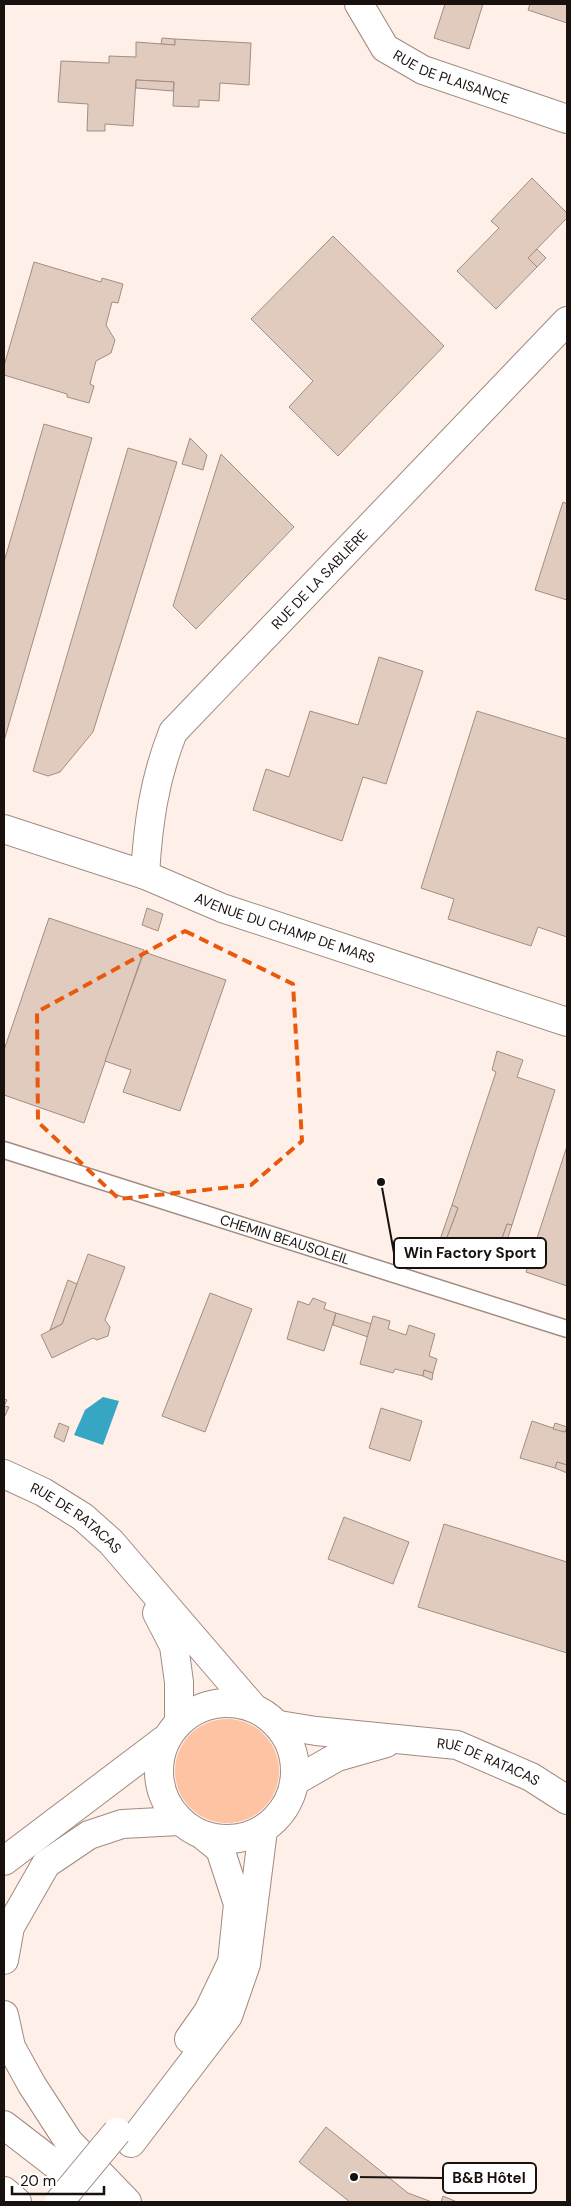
<svg xmlns="http://www.w3.org/2000/svg" width="571" height="2206" font-family="'DM Sans',sans-serif">
  <style>
    .green { fill: #fec3a2 }
    .water { fill: #36a6c4 }
    .building { fill: #e1cabe; stroke: #a38d82 }
    .lines { fill: none; stroke-linecap: round; stroke-linejoin: round }
    .service-casing { stroke: #a08b7f; stroke-width: 19 }
    .minor-casing { stroke: #a08b7f; stroke-width: 30 }
    .primary-casing { stroke: #a08b7f; stroke-width: 30 }
    .service { stroke: #fff; stroke-width: 16 }
    .minor { stroke: #fff; stroke-width: 28 }
    .primary { stroke: #fff; stroke-width: 28 }
    .minor-bridge-casing { stroke: #a08b7f; stroke-width: 30; stroke-linecap: butt }
    .minor-bridge { stroke: #fff; stroke-width: 28 }
    .marked { fill: none; stroke: #e8590c; stroke-width: 4; stroke-dasharray: 10 6; stroke-linejoin: round }
    .labels { text-anchor: middle; stroke-width: 4.5; stroke-linejoin: round; paint-order: stroke }
    .street-label { font-size: 14px; fill: #19110d; stroke: #fff }
    .leader { fill: none; stroke: #19110d; stroke-width: 2 }
    .callout-dot { fill: #19110d; stroke: #fff; stroke-width: 2 }
    .callout { fill: #fff; stroke: #19110d; stroke-width: 2 }
    .callout-label { font-size: 15px; text-anchor: middle; font-weight: bold; fill: #19110d }
  </style>
  <rect width="100%" height="100%" fill="#fef0e9"/>
  <circle class="green" cx="227" cy="1771" r="52"/>
  <path class="water" d="M103,1397L119,1401L103,1445L74,1435L85,1410Z"/>
  <g class="building">
    <path d="M445,4H483L469,49L434,38Z"/>
    <path d="M530,4H567V23L528,10Z"/>
    <path d="M162,38L175,39V45L161,44Z"/>
    <path d="M175,39L251,43L249,85L220,83L219,101L199,100V107L173,106L174,82L136,80L133,126L105,124V131H87L88,104L58,102L61,61L109,63V56L136,57V42L175,45Z"/>
    <path d="M136,80L174,82L173,91L136,88Z"/>
    <path d="M532,178L567,213V218L528,258L537,267L496,309L457,271L499,228L491,221Z"/>
    <path d="M333,236L444,346L338,456L289,407L313,381L251,319Z"/>
    <path d="M537,249L546,258L537,267L528,258Z"/>
    <path d="M34,262L101,282L102,278L123,284L118,303L112,302L106,325L115,340L111,353L96,361L90,384L94,386L89,403L67,397V394L4,375V366Z"/>
    <path d="M44,424L92,438L4,741V562Z"/>
    <path d="M190,438L207,455L203,470L182,464Z"/>
    <path d="M128,448L177,462L93,732L60,772L48,776L33,771Z"/>
    <path d="M221,454L294,527L196,629L173,606Z"/>
    <path d="M563,502L567,504V600L535,590Z"/>
    <path d="M379,657L423,671L386,784L363,777L342,841L253,810L266,769L289,777L310,711L358,725Z"/>
    <path d="M477,711L567,739V937L538,927L531,946L448,919L454,899L421,888Z"/>
    <path d="M147,908L163,914L158,931L142,925Z"/>
    <path d="M49,918L144,950L84,1123L4,1095V1050Z"/>
    <path d="M144,952L226,980L180,1111L123,1092L131,1070L105,1061Z"/>
    <path d="M497,1051L523,1060L517,1077L555,1090L512,1225L507,1224L494,1262L444,1245L458,1208L452,1205L496,1072L492,1070Z"/>
    <path d="M567,1146V1286L526,1272Z"/>
    <path d="M452,1205L458,1208L444,1245L494,1262L507,1224L512,1225L498,1268L437,1248Z"/>
    <path d="M88,1254L125,1267L105,1320L110,1327L108,1336L97,1340L93,1338L52,1358L41,1335L62,1324Z"/>
    <path d="M68,1280L77,1284L62,1324L50,1330Z"/>
    <path d="M210,1293L252,1309L205,1432L162,1416Z"/>
    <path d="M313,1298L326,1303L324,1309L336,1313L324,1351L287,1339L298,1301L309,1305Z"/>
    <path d="M336,1313L372,1324L368,1337L333,1325Z"/>
    <path d="M373,1316L390,1321L388,1329L406,1335L409,1325L435,1334L429,1356L437,1359L433,1373L424,1370L423,1376L395,1369L393,1373L360,1364Z"/>
    <path d="M424,1370L433,1373L432,1380L423,1376Z"/>
    <path d="M4,1399L7,1400L4,1406L9,1407L4,1418Z"/>
    <path d="M381,1408L422,1421L410,1461L369,1448Z"/>
    <path d="M532,1421L565,1432L567,1427V1465L557,1462L555,1468L520,1458Z"/>
    <path d="M59,1423L69,1427L64,1442L54,1437Z"/>
    <path d="M555,1423L567,1427L565,1432L553,1429Z"/>
    <path d="M557,1462L567,1465V1473L555,1468Z"/>
    <path d="M344,1517L409,1542L393,1584L328,1559Z"/>
    <path d="M444,1524L567,1562V1653L418,1607Z"/>
    <path d="M326,2127L408,2193L432,2202H350L299,2162Z"/>
    <path d="M443,2196L457,2202H441Z"/>
  </g>
  <g class="lines">
    <defs>
      <g id="service">
        <path id="s1" d="M4,1150L567,1329"/>
      </g>
      <g id="minor">
        <path id="s2" d="M359,4L385,48L423,70L567,119"/>
        <path id="s3" d="M4,829L145,875L222,908L567,1022"/>
        <path id="s4" d="M145,875C148,824 154,780 173,732L567,321"/>
        <path id="s5" d="M4,1474L43,1492L83,1517L111,1542L252,1706"/>
        <path d="M157,1613L174,1646L179,1682V1720"/>
        <circle cx="227" cy="1771" r="68"/>
        <path id="s6" d="M279,1725L316,1731L457,1745L531,1777L567,1800"/>
        <path d="M295,1781L337,1757L386,1743"/>
        <path d="M4,1861L164,1740"/>
        <path d="M4,1960L10,1927L46,1864L89,1835L122,1824L179,1821"/>
        <path d="M4,2015L11,2047L32,2085L69,2142L127,2202"/>
        <path d="M189,2039L208,2012L232,1962L238,1904L220,1849L205,1837"/>
        <path d="M131,2143L228,2016L246,1964L263,1830"/>
      </g>
      <g id="primary">
        <path d="M4,2125L104,2202"/>
        <path d="M4,2191L17,2202"/>
      </g>
    </defs>
    <use href="#service" class="service-casing"/>
    <use href="#minor" class="minor-casing"/>
    <use href="#primary" class="primary-casing"/>
    <use href="#service" class="service"/>
    <use href="#minor" class="minor"/>
    <use href="#primary" class="primary"/>
    <defs>
      <path id="minor-bridge" d="M59,2202L117,2132"/>
    </defs>
    <use href="#minor-bridge" class="minor-bridge-casing"/>
    <use href="#minor-bridge" class="minor-bridge"/>
  </g>
  <path class="marked" d="M185,931L293,984L302,1141L251,1185L119,1199L38,1122L37,1012Z"/>
  <g class="labels">
    <g class="street-label">
      <text dy="5" stroke="none"><textPath href="#s2" startOffset="124">RUE DE PLAISANCE</textPath></text>
      <text dy="5" stroke="none"><textPath href="#s4" startOffset="358">RUE DE LA SABLIÈRE</textPath></text>
      <text dy="5" stroke="none"><textPath href="#s3" startOffset="298">AVENUE DU CHAMP DE MARS</textPath></text>
      <text dy="5" stroke="none"><textPath href="#s1" startOffset="295">CHEMIN BEAUSOLEIL</textPath></text>
      <text dy="5" stroke="none"><textPath href="#s5" startOffset="85">RUE DE RATACAS</textPath></text>
      <text dy="5" stroke="none"><textPath href="#s6" startOffset="214">RUE DE RATACAS</textPath></text>
    </g>
  </g>
  <path class="leader" d="M381 1182L394 1253M354 2177L443 2178"/>
  <g class="callout-dot">
    <circle cx="381" cy="1182" r="5"/>
    <circle cx="354" cy="2177" r="5"/>
  </g>
  <g class="callout">
    <rect x="394" y="1238" width="152" height="30" rx="5"/>
    <rect x="443" y="2163" width="93" height="30" rx="5"/>
  </g>
  <g class="callout-label">
    <text x="470" y="1258">Win Factory Sport</text>
    <text x="489" y="2183">B&amp;B Hôtel</text>
  </g>
  <rect width="571" height="2206" fill="none" stroke="#19110d" stroke-width="10"/>
  <path d="M12 2186v8h92v-8" fill="none" stroke="#19110d" stroke-width="2.5"/>
  <text x="20" y="2186" font-size="15" fill="#19110d" stroke="#ffffff" stroke-width="4" paint-order="stroke">20 m</text>
</svg>
